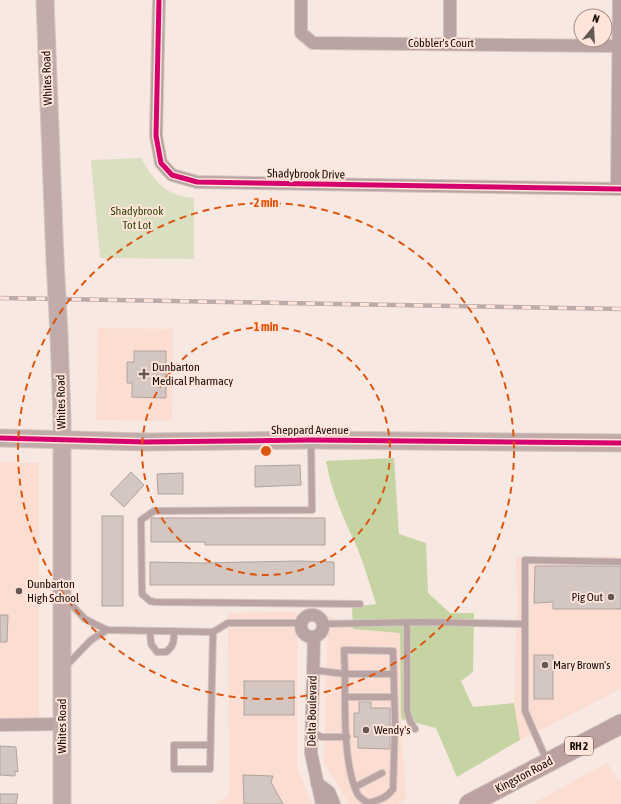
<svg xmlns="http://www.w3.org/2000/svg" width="621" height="804" font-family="'Asap Condensed',sans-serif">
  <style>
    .built { fill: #fbded1 }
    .green { fill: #d9dfc0 }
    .forest { fill: #c6d3a3 }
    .building { fill: #d4c7c2; stroke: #b0a39d }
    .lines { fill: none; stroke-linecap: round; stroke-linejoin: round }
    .lane-casing { stroke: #d1c5c0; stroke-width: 8 }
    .street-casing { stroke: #d1c5c0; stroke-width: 14 }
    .secondary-casing { stroke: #d1c5c0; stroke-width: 19 }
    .primary-casing { stroke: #d1c5c0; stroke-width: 21 }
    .lane { stroke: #b9a3a3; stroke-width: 6 }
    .street { stroke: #b9a3a3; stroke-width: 12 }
    .secondary { stroke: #c1acaa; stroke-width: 17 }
    .primary { stroke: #bba2a1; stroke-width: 19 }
    .rail-casing { stroke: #bbaca9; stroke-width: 4.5 }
    .rail { stroke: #ffe4d9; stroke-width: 3; stroke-dasharray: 9; stroke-linecap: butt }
    .secondary-bridge-casing { stroke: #d1c5c0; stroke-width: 19; stroke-linecap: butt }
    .secondary-bridge { stroke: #c1acaa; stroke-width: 17 }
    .cycleway-casing { stroke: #ffe4d9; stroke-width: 8 }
    .cycleway { stroke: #d6006c; stroke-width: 5 }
    .ring { fill: none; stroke: #dd550c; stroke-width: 2; stroke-dasharray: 7 5 }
    .poi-dot { fill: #645853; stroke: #ffe4d9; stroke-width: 1.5 }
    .labels { text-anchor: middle; stroke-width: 4; stroke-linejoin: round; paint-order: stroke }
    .shield { fill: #ffe4d9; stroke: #5b4b45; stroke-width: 1 }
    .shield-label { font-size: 11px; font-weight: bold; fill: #150a06 }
    .street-label { font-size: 12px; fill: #150a06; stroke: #ffe4d9 }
    .park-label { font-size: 12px; fill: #2f450a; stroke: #ffe4d9 }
    .poi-label { font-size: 12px; fill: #150a06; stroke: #ffe4d9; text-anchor: start }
    .centre { fill: #dd550c; stroke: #ffe4d9; stroke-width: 2 }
    .ring-label { font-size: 12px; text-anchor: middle; font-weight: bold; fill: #dd550c; stroke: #ffe4d9; stroke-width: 4; stroke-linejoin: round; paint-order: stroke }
  </style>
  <rect width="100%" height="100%" fill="#f7e8e1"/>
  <g class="built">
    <path d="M98,328L173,329L172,421L96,420Z"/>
    <path d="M0,462L39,463V719L0,720Z"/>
    <path d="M621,556V689L520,740L514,703L517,609L516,557Z"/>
    <path d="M297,612V768L312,804H216L229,796L228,613Z"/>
    <path d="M328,615L353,629L400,633L401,719L406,800L397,804H349L324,762Z"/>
    <path d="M607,763L619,780H621V804H532Z"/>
  </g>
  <path class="green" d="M141,158C154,181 166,196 194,198V259L100,258L91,160Z"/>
  <path class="forest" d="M394,458L399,534L426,543L428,593L450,613H474L473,672L461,681L473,707L514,703L520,740L457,777L436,728L401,719L400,633L353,629L352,607L376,604C370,585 364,564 356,545C343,518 331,490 326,461Z"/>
  <g class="building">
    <path d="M134,351H166V398L132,397V383H127V362H134Z"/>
    <path d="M300,465L301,485L255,487V466Z"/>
    <path d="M131,472L144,485L124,507L110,494Z"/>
    <path d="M183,473V494H158L157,474Z"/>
    <rect x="102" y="516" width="21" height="90"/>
    <path d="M151,518H325V545H205V542H151Z"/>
    <path d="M298,561L334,562V585H150V562L201,563Z"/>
    <path d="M535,566H621V609H553V602L534,603Z"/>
    <path d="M0,615H8L7,642H0Z"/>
    <rect x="534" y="655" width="19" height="44"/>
    <rect x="244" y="681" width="50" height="34"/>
    <path d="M359,702H371V708H390V749L358,748V737H354V713H359Z"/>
    <path d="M0,746L16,747L18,772L15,771V776L0,775Z"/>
    <path d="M243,775L273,776L271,782L283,804H244Z"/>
    <path d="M0,794H18L16,804H0Z"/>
  </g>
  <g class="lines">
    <defs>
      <g id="lane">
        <path d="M311,441L312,510L154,511L141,520L142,594L150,601L155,602L360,604"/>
        <path d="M65,598L85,619L107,630L213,632L228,623H301"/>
        <path d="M407,622V711L410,721L415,729"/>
        <path d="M323,624L420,622L525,624"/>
        <path d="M150,631L151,644L157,652H166C174,646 174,641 174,631"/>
        <path d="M65,667L91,640L107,630"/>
        <path d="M313,670L345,674L344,650L393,651L395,722L393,789C387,798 379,800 368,803C364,800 359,798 357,793C343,763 345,707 345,674H393"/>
        <path d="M345,697H394"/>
        <path d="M311,732L322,737H347"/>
        <path d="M210,745H174V769H210L213,632"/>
        <path d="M547,761L525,711V560L621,562"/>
        <path d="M355,787L382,773"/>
      </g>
      <g id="street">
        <path d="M159,0L156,136L161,163L172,175L197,182L621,189"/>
        <path d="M301,0V33L313,43L618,46"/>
        <path d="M450,44V0"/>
        <path d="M617,189L619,0"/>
        <circle cx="312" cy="626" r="11"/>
        <path d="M314,637L311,753L322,804"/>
        <path d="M0,725L62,724"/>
        <path d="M317,783L329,792L334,804"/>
      </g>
      <g id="secondary">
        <path d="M45,0L55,260"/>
        <path d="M59,336L62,417V804"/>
        <path d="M0,438L145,442L311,440L621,443"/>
      </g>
      <path id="primary" d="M469,804L621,724"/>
    </defs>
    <use href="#lane" class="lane-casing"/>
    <use href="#street" class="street-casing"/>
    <use href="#secondary" class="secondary-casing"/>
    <use href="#primary" class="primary-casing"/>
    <use href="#lane" class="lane"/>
    <use href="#street" class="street"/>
    <use href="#secondary" class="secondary"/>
    <use href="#primary" class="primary"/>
    <defs>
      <path id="rail" d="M0,298L621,309"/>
    </defs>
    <use href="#rail" class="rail-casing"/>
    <use href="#rail" class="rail"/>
    <defs>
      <path id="secondary-bridge" d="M55,260L59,336"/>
    </defs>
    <use href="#secondary-bridge" class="secondary-bridge-casing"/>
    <use href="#secondary-bridge" class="secondary-bridge"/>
    <defs>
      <g id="cycleway">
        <path d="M159,0L156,136L161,163L172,175L197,182L621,189"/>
        <path d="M0,438L145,442L311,440L621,443"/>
      </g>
    </defs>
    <use href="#cycleway" class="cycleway-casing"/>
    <use href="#cycleway" class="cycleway"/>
  </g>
  <g class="ring">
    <circle cx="266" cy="451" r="124"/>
    <circle cx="266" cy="451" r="248"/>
  </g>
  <g class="poi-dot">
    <path d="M142 368h4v4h4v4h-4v4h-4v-4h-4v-4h4z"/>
    <circle cx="19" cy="591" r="4"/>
    <circle cx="611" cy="597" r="4"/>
    <circle cx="545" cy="665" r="4"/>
    <circle cx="366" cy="730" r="4"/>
  </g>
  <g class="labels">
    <rect class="shield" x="565" y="737" width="28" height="18" rx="3"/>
    <g class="shield-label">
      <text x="579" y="750">RH 2</text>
    </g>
    <g class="street-label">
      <text x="441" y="47">Cobbler's Court</text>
      <text transform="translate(47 78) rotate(-92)" y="4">Whites Road</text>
      <text transform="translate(306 174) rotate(1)" y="4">Shadybrook Drive</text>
      <text transform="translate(61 402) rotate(-91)" y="4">Whites Road</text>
      <text x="310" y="434">Sheppard Avenue</text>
      <text transform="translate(312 711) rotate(-89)" y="4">Delta Boulevard</text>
      <text transform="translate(62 726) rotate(-90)" y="4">Whites Road</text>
      <text transform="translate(524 775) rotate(-28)" y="4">Kingston Road</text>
    </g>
    <g class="park-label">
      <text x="137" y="215">Shadybrook<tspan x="137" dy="14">Tot Lot</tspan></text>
    </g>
    <g class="poi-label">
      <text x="152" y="371">Dunbarton<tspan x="152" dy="14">Medical Pharmacy</tspan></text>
      <text x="27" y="588">Dunbarton<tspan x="27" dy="14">High School</tspan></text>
      <text x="603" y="601" text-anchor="end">Pig Out</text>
      <text x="553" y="669">Mary Brown's</text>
      <text x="374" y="734">Wendy's</text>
    </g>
  </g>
  <circle cx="266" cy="451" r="6" class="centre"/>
  <g class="ring-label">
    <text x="266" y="207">2 min</text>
    <text x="266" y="331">1 min</text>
  </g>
  <g transform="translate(593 28) rotate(18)"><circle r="19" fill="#ffe4d9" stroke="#a18d85"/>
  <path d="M0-3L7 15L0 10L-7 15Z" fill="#645853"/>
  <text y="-6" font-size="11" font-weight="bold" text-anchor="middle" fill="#150a06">N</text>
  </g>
</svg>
